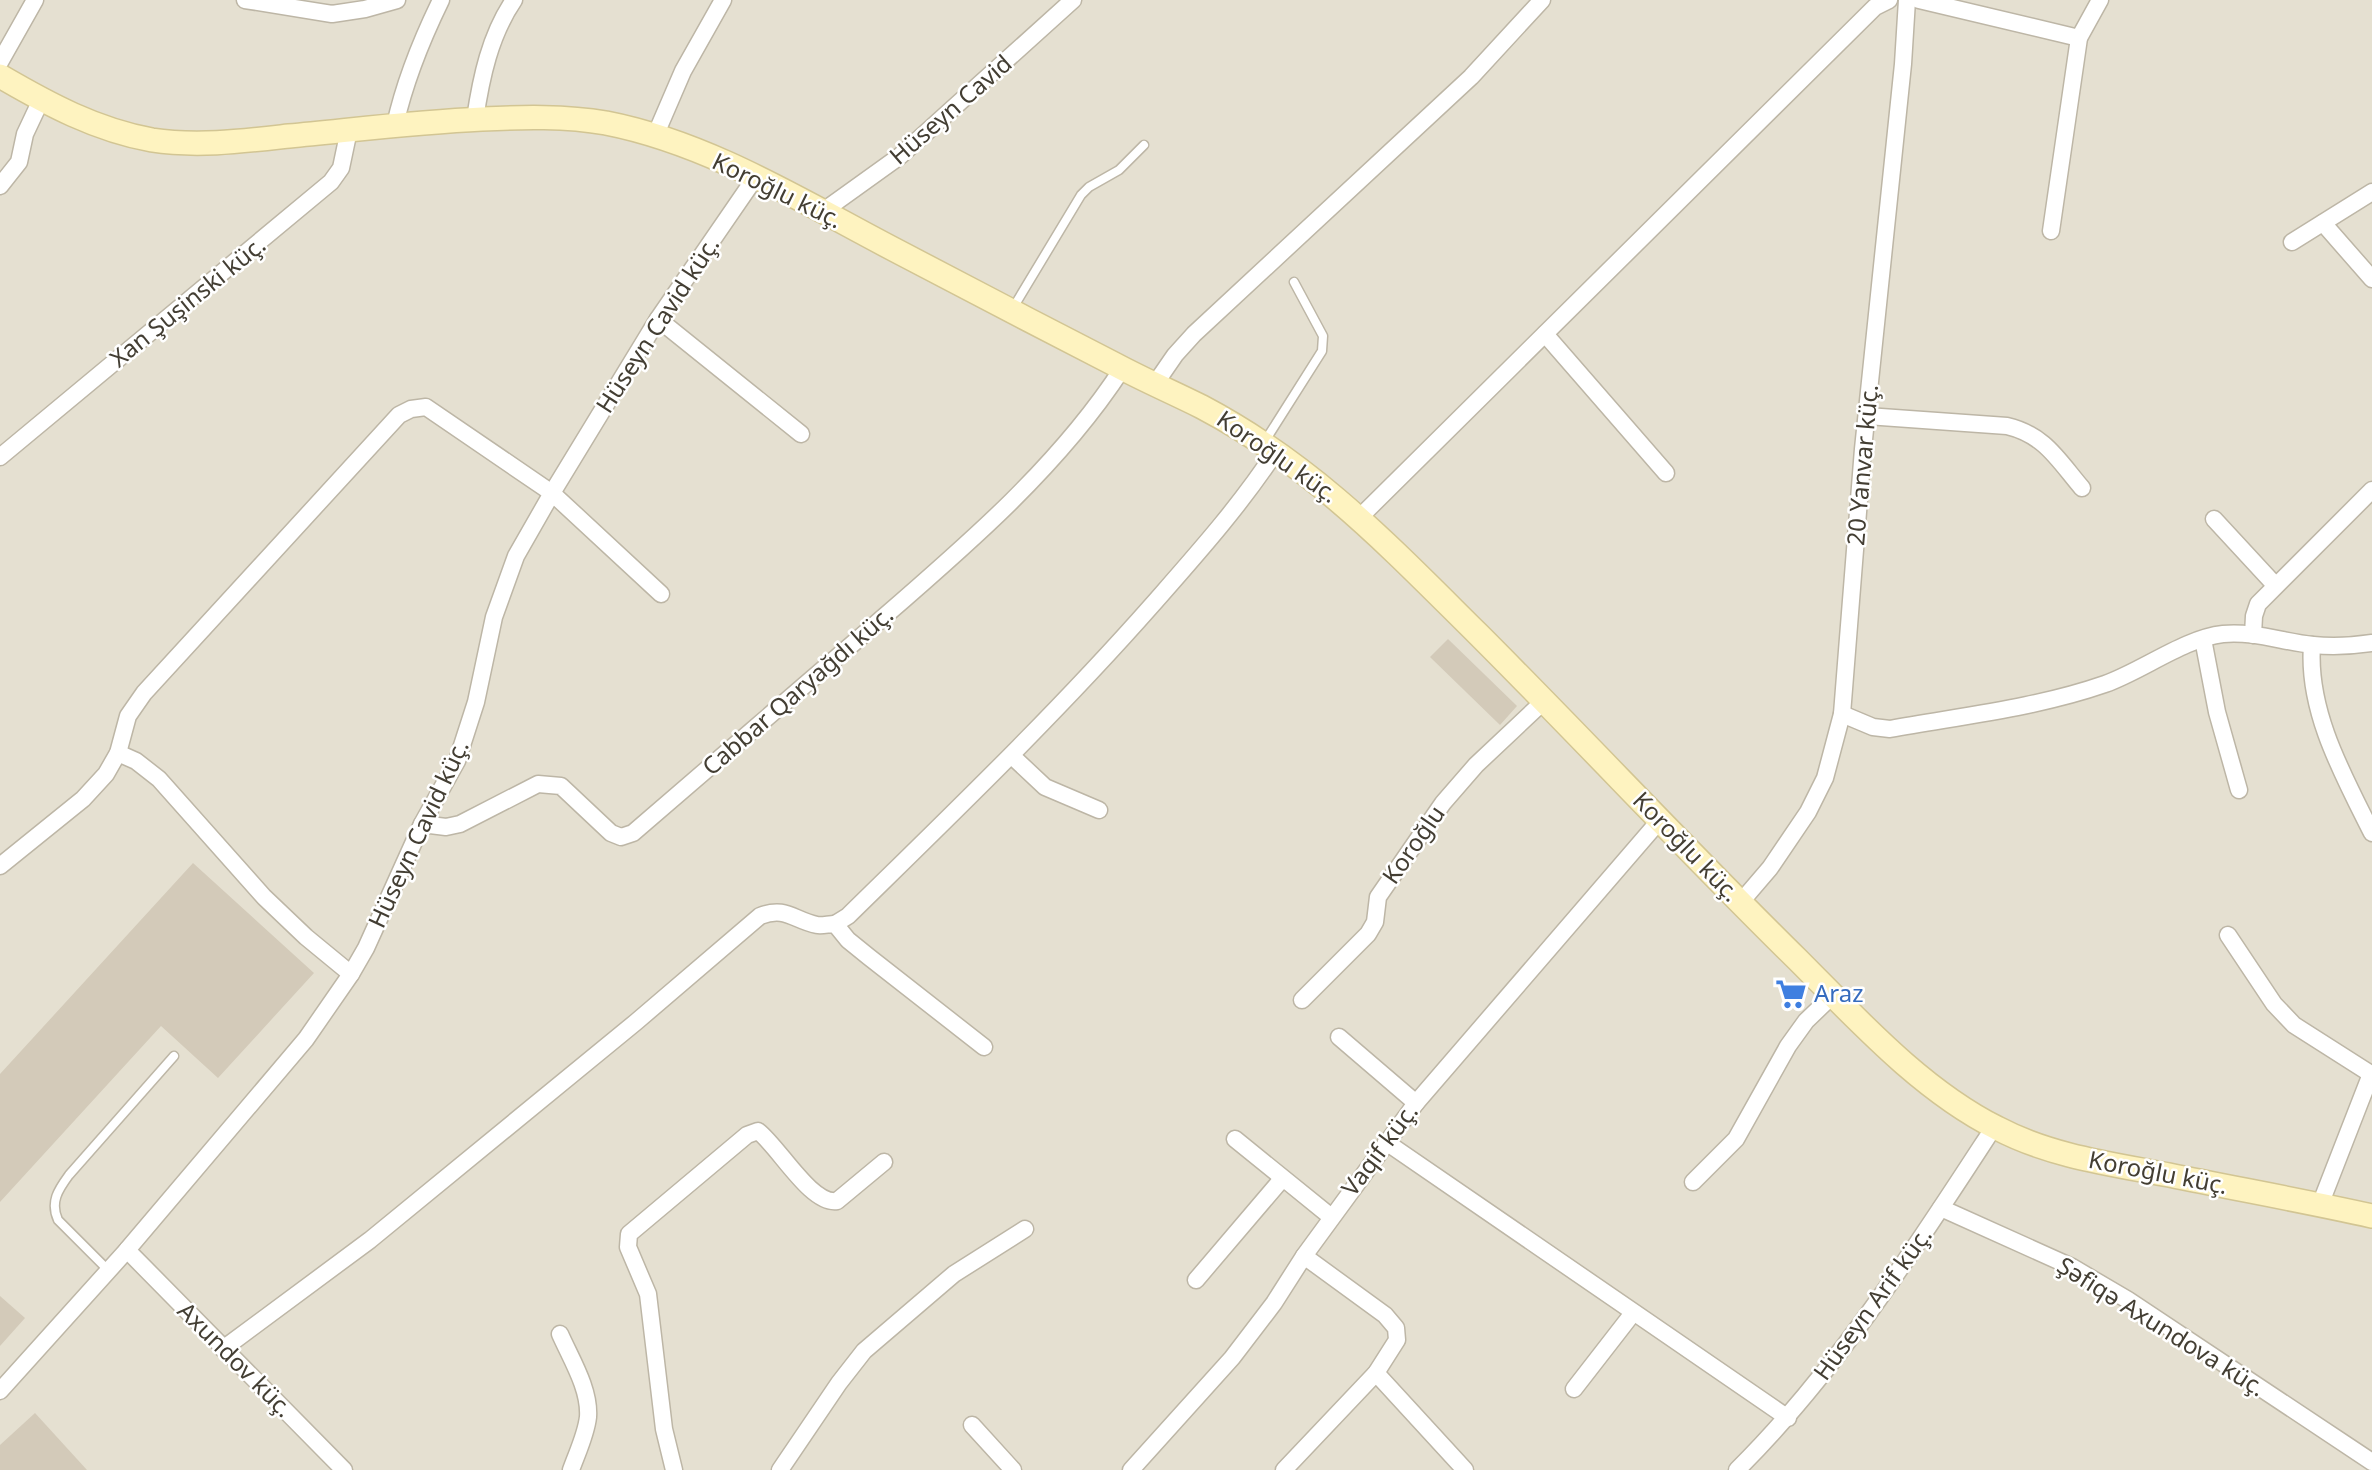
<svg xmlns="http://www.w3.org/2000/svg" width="2372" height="1470" font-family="'Noto Sans',sans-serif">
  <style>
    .residential { fill: #e5e0d1 }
    .building { fill: #d3cab9 }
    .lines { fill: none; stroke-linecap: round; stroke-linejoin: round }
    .lane-casing { stroke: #bdb6a6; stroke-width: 11 }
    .street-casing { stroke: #bdb6a6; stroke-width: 19 }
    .secondary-casing { stroke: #d2c593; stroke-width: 26 }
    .lane { stroke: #fff; stroke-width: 8 }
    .street { stroke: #fff; stroke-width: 16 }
    .secondary { stroke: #fef3c0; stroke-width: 23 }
    .labels { text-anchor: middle; stroke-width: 5; stroke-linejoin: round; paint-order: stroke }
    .street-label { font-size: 24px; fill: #433e33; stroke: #fff }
    .shop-label { font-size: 24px; fill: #366cbe; stroke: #fff; text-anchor: start }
  </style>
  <rect width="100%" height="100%" fill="#f1eee3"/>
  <rect class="residential" x="0" y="0" width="2372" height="1470"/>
  <g class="building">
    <path d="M1448,639L1517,706L1500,725L1430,657Z"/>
    <path d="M193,863L314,973L218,1078L161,1026L0,1202V1074Z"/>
    <path d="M0,1296L25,1318L0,1346Z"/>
    <path d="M35,1413L87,1470H0V1445Z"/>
  </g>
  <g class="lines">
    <defs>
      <g id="lane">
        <path d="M1013,308L1081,195L1089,187L1119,170L1144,145"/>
        <path d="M1265,441L1322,351L1323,336L1294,282"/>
        <path d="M109,1271L58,1220C50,1202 58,1190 69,1175L174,1056"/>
      </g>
      <g id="street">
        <path d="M245,0L332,14L365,9L397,0"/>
        <path d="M1919,0L2079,38"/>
        <path d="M0,62L35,0"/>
        <path d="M475,119C481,78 490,35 514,0"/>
        <path d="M395,125C405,80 421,41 441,0"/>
        <path d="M655,136L683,71L723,0"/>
        <path d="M0,186L19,162L25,134L41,100"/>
        <path d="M822,212L900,156L1073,0"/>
        <path d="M2323,223L2372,279"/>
        <path d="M2051,231L2079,38L2100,0"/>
        <path d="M2292,242L2372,192"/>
        <path d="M658,319L801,434"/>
        <path d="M1545,334L1666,473"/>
        <path d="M1155,384L1175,355L1194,334L1471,77L1542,0"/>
        <path d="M1867,416L2007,426C2045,435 2058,460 2082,488"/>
        <path d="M0,457L331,182L341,168L349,130"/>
        <path d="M1359,518L1875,7L1889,0"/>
        <path d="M2214,519L2275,585"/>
        <path d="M2253,635L2254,616L2258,604L2372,490"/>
        <path d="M2203,639L2217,712L2239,790"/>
        <path d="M2312,645C2307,711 2343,775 2372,833"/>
        <path d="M1842,714L1873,727L1890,729C1961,716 2036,708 2105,684C2142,671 2185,638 2223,634C2254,631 2283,642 2313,645C2333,647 2352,646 2372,643"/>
        <path d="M118,753L136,761L159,779L264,897L306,937L351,974"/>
        <path d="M1012,756L1045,787L1099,810"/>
        <path d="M422,824L446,827L460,824L538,784L561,786L611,833L621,837L633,833C712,765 792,696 871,628C961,550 1057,469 1122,369"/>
        <path d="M0,866L83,799L106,774L118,753L128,716L144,693L399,415L411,409L426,407L552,493L661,594"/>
        <path d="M1740,903L1770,868L1808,812L1825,778L1842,714L1863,449L1903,64L1907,0"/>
        <path d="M835,924L848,916C952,814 1056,714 1153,604C1196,555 1240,506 1276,451"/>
        <path d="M2228,935L2274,1004L2294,1025L2371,1074L2320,1205"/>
        <path d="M1302,1000L1368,934L1375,922L1378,897L1443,803L1476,765L1544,701"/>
        <path d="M1339,1037L1416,1103"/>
        <path d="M1235,1139L1330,1216"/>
        <path d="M1386,1142L1788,1418"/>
        <path d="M1693,1182L1736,1139L1788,1046L1806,1021L1833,995"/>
        <path d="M1941,1208L2072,1267L2128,1300L2372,1462"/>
        <path d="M127,1250L344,1470"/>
        <path d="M1196,1280L1282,1179"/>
        <path d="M560,1334C571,1359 590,1389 588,1417C586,1435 577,1453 571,1470"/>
        <path d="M223,1349L370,1240L636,1022L760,916C786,906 793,920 817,925C822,926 829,924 835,924L848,940L869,957L984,1047"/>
        <path d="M1376,1373L1465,1470"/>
        <path d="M1574,1389L1633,1313"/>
        <path d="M0,1391L127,1250L306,1039L351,974L366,948L422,824L457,761L476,702L494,617L516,556L552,493L658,319L755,178"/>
        <path d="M972,1425L1013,1470"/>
        <path d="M674,1470L664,1429L648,1294L628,1247L629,1234L747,1135L758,1131C779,1147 811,1205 837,1201L884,1162"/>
        <path d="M780,1470L839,1383L864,1351L954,1274L1025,1229"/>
        <path d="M1131,1470L1232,1358L1274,1303L1304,1256"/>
        <path d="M1284,1470L1376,1373L1397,1340L1396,1328L1385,1315L1304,1256L1416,1103L1660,820"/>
        <path d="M1737,1470C1837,1371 1917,1245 1994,1127"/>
      </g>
      <path id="secondary" d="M0,76C48,104 96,130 152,140C197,147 244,141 289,136C353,130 417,122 482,119C523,117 565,116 606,123C709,143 803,202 895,250C969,289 1042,327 1116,365C1144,380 1174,393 1202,407C1314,466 1390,547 1478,634C1586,742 1689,853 1797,959C1857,1019 1921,1090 1997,1128C2050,1156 2111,1164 2169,1175C2237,1189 2305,1201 2372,1216"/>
    </defs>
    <use href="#lane" class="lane-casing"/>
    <use href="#street" class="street-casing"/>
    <use href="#secondary" class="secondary-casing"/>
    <use href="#lane" class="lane"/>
    <use href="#street" class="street"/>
    <use href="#secondary" class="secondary"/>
  </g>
  <defs>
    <symbol id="supermarket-bare" viewBox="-9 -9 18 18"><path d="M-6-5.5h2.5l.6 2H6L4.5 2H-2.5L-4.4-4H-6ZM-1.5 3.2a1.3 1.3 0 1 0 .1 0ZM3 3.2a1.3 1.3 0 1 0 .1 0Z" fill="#3f7fe0" stroke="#fff" stroke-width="2.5" paint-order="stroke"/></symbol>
  </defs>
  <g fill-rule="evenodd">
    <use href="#supermarket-bare" x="1769" y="972" width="44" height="44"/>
  </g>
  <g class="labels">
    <g class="street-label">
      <text transform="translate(951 110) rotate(-41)" y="8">Hüseyn Cavid</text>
      <text transform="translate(777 191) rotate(26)" y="8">Koroğlu küç.</text>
      <text transform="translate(188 302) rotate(-39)" y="8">Xan Şuşinski küç.</text>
      <text transform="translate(658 325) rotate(-57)" y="8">Hüseyn Cavid küç.</text>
      <text transform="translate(1277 457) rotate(35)" y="8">Koroğlu küç.</text>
      <text transform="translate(1863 465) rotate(-85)" y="8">20 Yanvar küç.</text>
      <text transform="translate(798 691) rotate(-41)" y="8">Cabbar Qaryağdı küç.</text>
      <text transform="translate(419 834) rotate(-65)" y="8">Hüseyn Cavid küç.</text>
      <text transform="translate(1414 845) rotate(-55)" y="8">Koroğlu</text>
      <text transform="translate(1686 847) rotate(46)" y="8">Koroğlu küç.</text>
      <text transform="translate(1380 1150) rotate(-53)" y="8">Vaqif küç.</text>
      <text transform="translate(2158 1173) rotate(11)" y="8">Koroğlu küç.</text>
      <text transform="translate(1873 1304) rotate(-54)" y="8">Hüseyn Arif küç.</text>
      <text transform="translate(2161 1327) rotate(32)" y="8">Şəfiqə Axundova küç.</text>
      <text transform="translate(235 1360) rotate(45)" y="8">Axundov küç.</text>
    </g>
    <g class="shop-label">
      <text x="1814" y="1002">Araz</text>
    </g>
  </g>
</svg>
